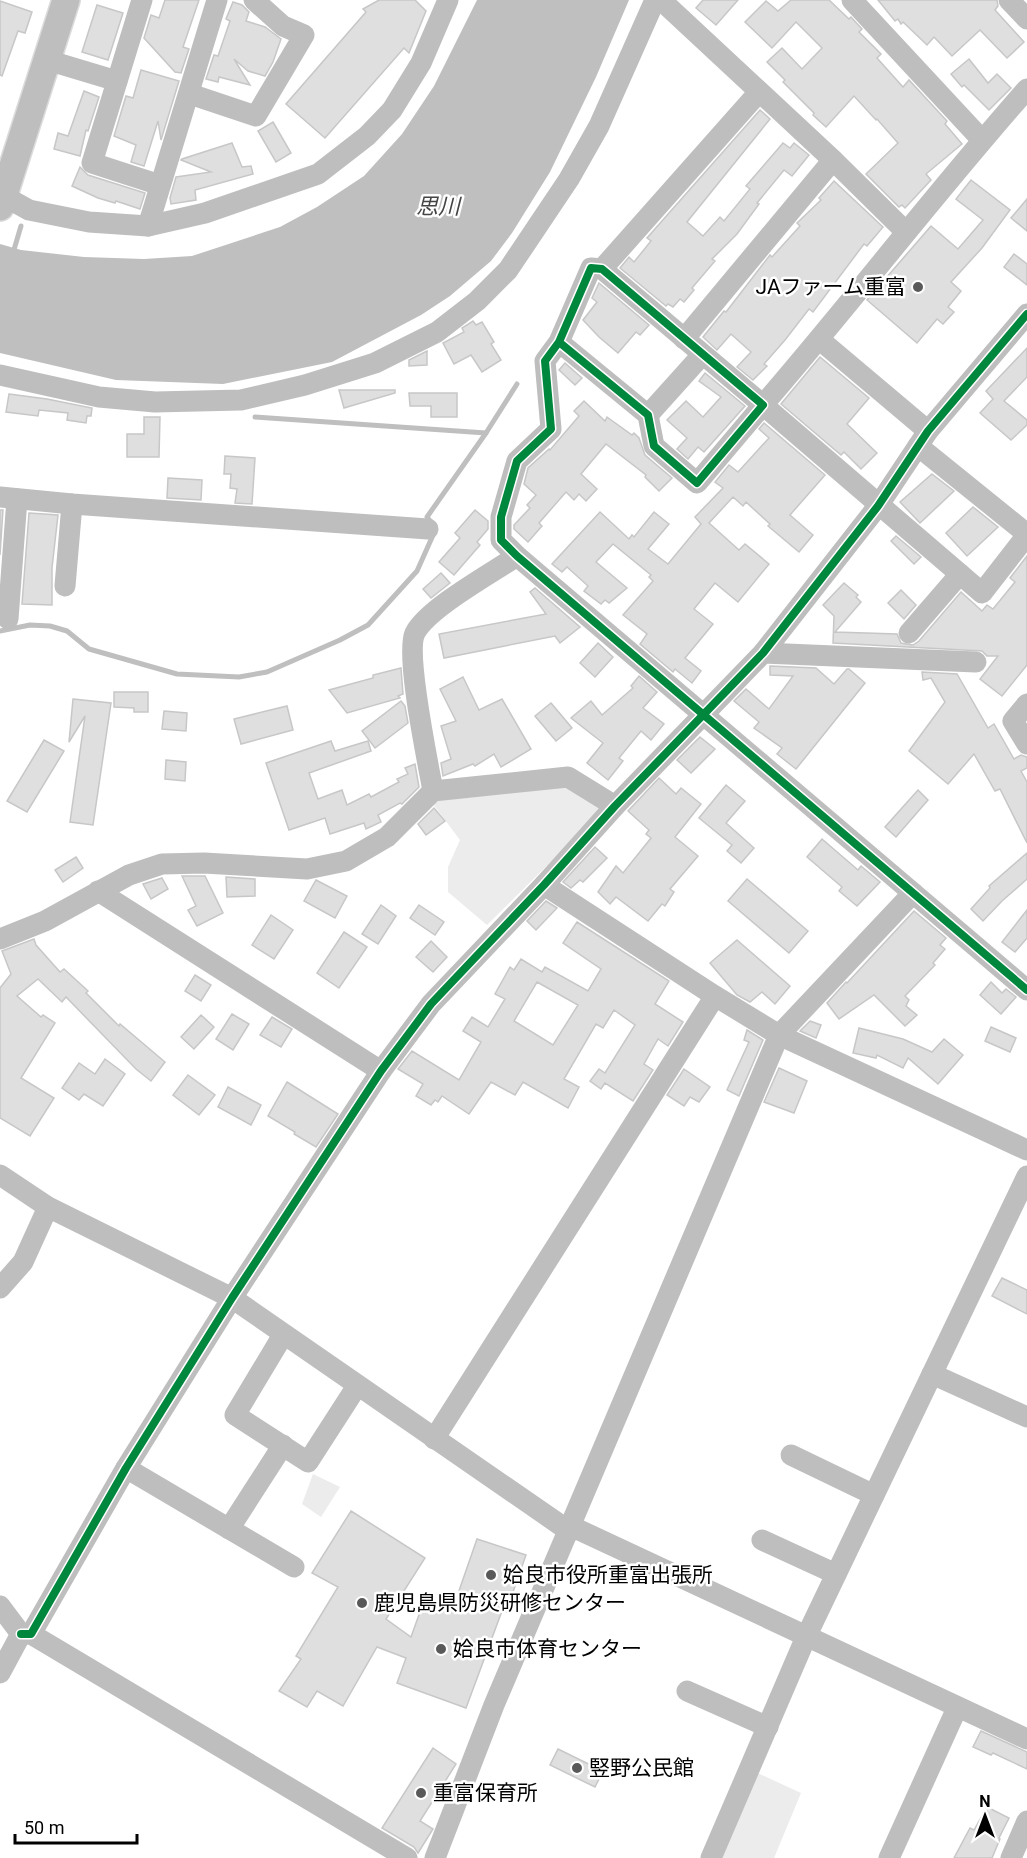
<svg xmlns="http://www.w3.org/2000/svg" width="1027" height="1858" font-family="Roboto,'Noto Sans JP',sans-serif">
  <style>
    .green { fill: #ececec }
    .water { fill: #bfbfbf }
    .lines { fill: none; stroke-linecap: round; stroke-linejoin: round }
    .stream { stroke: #bfbfbf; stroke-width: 5 }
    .building { fill: #dfdfdf; stroke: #c7c7c7; stroke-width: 1.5; fill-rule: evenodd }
    .major-casing { stroke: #dbdbdb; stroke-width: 30 }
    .minor { stroke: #bebebe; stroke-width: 21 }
    .major { stroke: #bebebe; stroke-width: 27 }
    .cycleway-casing { stroke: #fff; stroke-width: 11 }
    .cycleway { stroke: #00873e; stroke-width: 8 }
    .poi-dot { fill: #595959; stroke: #fff; stroke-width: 2 }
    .labels { text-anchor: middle; stroke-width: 5; stroke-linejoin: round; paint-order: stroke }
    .poi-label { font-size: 21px; fill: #000; stroke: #fff; text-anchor: start }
    .water-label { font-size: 22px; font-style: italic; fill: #444; stroke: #fff }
  </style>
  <rect width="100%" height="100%" fill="#fff"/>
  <g class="green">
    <path d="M567,785L605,808L487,925L448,892V867L460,840L433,804L444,798Z"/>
    <path d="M313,1474L340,1487L321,1517L302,1504Z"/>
    <path d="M751,1770L801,1793L774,1858H716Z"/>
  </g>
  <path class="water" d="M477,0H629L596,77L550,172L512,233L491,261L450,296L421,315L332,362L223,384L116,380L0,353V244L21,250L84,257L144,259L192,256L280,227L317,207L364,176L402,134L434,86Z"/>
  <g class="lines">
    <g class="stream">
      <path d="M13,253L21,226"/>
      <path d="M255,417L486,433L427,517L431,522"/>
      <path d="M486,433L517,384"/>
      <path d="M0,631L30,625L50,626L67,631L89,649L177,674L239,677L267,672L340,640L368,625L417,571L434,533"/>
    </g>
  </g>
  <g class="building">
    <path d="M165,0H199L183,47L189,49L181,73L175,72L144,38L151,15L159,18Z"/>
    <path d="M379,0H415L426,11L409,53L404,48L325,138L286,104L366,12L363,9Z"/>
    <path d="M703,0H738L716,25L696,8Z"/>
    <path d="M791,0H829L849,19L851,17L862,29L859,32L881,54L877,58L903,87L909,80L947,121L945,124L962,144L926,174L931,180L905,208L902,205L899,207L866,174L898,143L877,119L876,120L854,96L826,127L813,115L814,113L783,82L785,80L767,62L782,48L802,69L822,48L796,22L772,48L745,22L766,1L778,11Z"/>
    <path d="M878,0H997L998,6L995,10L1024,42L1007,58L980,30L952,56L934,37L927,45L903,22L901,24L898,19L895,21Z"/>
    <path d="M0,1L32,12L25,33L18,31L2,76L0,75Z"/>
    <path d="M233,2L242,5L249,12L246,21L265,27L281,39L273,62L265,76L248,71L234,59L250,85L219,77L218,82L206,79L214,55L218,56L230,21L226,19Z"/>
    <path d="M97,5L123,13L108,60L82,52Z"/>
    <path d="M969,59L988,83L997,74L1011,88L989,110L964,85L962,87L951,74Z"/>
    <path d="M141,70L179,81L161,140L158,121L144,166L131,162L136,145L114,136L126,96L133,98Z"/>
    <path d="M84,91L99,97L88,131L86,130L80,156L54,149L58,133L68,136Z"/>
    <path d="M760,110L770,119L687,222L703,236L720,217L724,221L750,189L746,186L783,143L790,148L794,143L809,155L792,176L784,170L757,203L759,204L737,234L712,259L715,261L692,288L694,290L684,302L680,299L673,307L668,304L666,306L620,268L629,257L634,262L651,241L647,238Z"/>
    <path d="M273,122L291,153L276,162L258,131Z"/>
    <path d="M232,143L242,167L251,166L253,174L195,190L196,200L171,204L170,198L176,177L211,172L181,160L182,159Z"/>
    <path d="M80,167L88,175L145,193L140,209L116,201L115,203L98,198L72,186Z"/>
    <path d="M971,180L1010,210L982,248L951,282L961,291L948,307L954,312L943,324L937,319L917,343L867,300L931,226L958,249L983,220L956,199Z"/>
    <path d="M834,181L883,227L867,246L864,244L813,312L809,309L785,340L764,364L767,366L753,380L737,367L751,352L731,334L717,350L703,337L724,311L726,312L770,255L772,257L800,226L797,223L821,200L819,198Z"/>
    <path d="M1027,199V231L1011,218Z"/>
    <path d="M1014,254L1027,264V285L1004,267Z"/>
    <path d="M599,283L649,325L640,335L636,332L618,353L599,337L583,320L597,302L592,298Z"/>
    <path d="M473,321L476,325L482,322L494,342L491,344L501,360L482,372L471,355L454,364L443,343L464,332L462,328Z"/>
    <path d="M1027,348V377L1004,401L1027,420V425L1011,440L980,413L993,399L986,391Z"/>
    <path d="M427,351V365L409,366V360Z"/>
    <path d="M820,357L869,398L847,424L877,453L861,469L844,452L841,455L781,404Z"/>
    <path d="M565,363L582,378L575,385L559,370Z"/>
    <path d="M705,373L745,406L704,452L698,447L688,459L677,449L687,438L667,420L686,401L703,417L721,397L699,381Z"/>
    <path d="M339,390H395V393L344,408Z"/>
    <path d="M409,393H457V417H431V406H410Z"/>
    <path d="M9,394L47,399L92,408L91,416H87L86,423L67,420L68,413L39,410L38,416L6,412Z"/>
    <path d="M584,401L605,421L607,417L632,435L634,433L639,438L645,455L672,478L659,491L645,477L646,475L606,444L581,474L597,489L586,501L579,494L574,500L566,492L539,523L542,526L528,542L514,529V525L530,508L527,505L536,495L524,484L528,468L549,449L550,450L579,416L574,411Z"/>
    <path d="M144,417H160L159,457H127V434H144Z"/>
    <path d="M764,423L825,475L790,515L813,535L799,552L768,526L770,524L746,502L743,506L733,497L709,523L739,550L745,544L769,564L738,602L715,583L694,609L713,624L685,658L701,671L692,683L675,669L673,672L640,644L647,634L623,615L653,581L649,577L651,575L613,544L596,562L627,588L609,603L605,600L601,604L584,591L588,586L567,567L562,572L552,564L600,512L629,539L632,535L634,537L654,512L669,524L648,549L668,564L701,524L695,517L723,488L715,482L729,465L738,472L769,438L759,429Z"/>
    <path d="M225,456L255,458L252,504L235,503L237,489L230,488L231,474H224Z"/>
    <path d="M932,474L954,491L920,523L900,502Z"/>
    <path d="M168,478L202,480L201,500L167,498Z"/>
    <path d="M973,507L998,527L967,556L946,533Z"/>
    <path d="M0,510H3L0,555Z"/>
    <path d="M475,510L488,521V529L477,542L480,545L454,575L439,562L460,538L455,533Z"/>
    <path d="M29,513L58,515L52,568V605L22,604Z"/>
    <path d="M896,536L921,557L914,564L891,541Z"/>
    <path d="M1027,556V665L1002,696L980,679L998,656H987L982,651L833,643L834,616L823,605L844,583L858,595L856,597L861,602L835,632L897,634L901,643L913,645L919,641L961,592L982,611L987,605L993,609L1015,582L1010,578Z"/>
    <path d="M441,573L450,583L431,598L423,589Z"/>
    <path d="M535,588L580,627L560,643L555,636L444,658L439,634L546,614L530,592Z"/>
    <path d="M901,590L916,605L904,619L888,603Z"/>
    <path d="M598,643L613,657L595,677L580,663Z"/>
    <path d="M770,666L816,668L834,684L847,669H849L865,683L796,769L777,754L782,748L754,728L759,722L734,701L746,689L769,709L793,676L770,675Z"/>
    <path d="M401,668L403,694L398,696L400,698L347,713L329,690L373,678V675Z"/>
    <path d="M922,672L957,674L988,728L994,724L1014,759L1021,755L1027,757V768L1021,771L1027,782V843L1000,789L995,791L974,754L948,784L909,751L945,702L931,678L923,680Z"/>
    <path d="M639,676L657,692L643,708L664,724L651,740L641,731L619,758L623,761L608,780L587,763L603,743L571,718L591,701L602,715L633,688L631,686Z"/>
    <path d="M463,677L479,710L502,699L531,749L501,767L494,754L475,766L473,764L443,776L441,763L451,759L441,726L456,721L440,689Z"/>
    <path d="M114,692H148V712H134V708L114,707Z"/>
    <path d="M73,699L111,703L93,825L70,822L85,716L69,742Z"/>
    <path d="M401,701L405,706L408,723L375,748L362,731Z"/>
    <path d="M551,703L572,728L556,741L535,716Z"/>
    <path d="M287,706L293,730L241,744L234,719Z"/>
    <path d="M164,711L187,713L186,731L162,729Z"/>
    <path d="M700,737L715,749L691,773L677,760Z"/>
    <path d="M44,740L64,751L27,812L7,801Z"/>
    <path d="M331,741L335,751L368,741L371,751L309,773L318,799L342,790L347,805L369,794L371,797L399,782L397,779L408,774L405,768L415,764L419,787L402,804L400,803L378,815L381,822L366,829L364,823L330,834L325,818L289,830L266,763Z"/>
    <path d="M166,760L186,762L185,781L165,779Z"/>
    <path d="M659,778L676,794L681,788L701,804L675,837L698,856L670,889L674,892L665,906L662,904L648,921L616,897L610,904L598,892L616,866L623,873L651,838L646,834L649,830L628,811Z"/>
    <path d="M726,785L745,801L726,823L754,848L741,863L727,851L732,845L699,818Z"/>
    <path d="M918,790L928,800L896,837L885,827Z"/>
    <path d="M434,808L445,821L426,835L418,824Z"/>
    <path d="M822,839L858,870L861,866L880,882L857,906L839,891L842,887L807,857Z"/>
    <path d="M595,847L607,858L583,882L580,880L571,888L563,882Z"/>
    <path d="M1027,853V879L1002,901L983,921L971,909L990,888L989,886Z"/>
    <path d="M76,857L83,868L63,882L55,870Z"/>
    <path d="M182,876H205L223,913L197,926L188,910L196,906Z"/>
    <path d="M226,877L255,879V896L227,897Z"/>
    <path d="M162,878L168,889L151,899L143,884Z"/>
    <path d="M747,879L808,931L789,953L728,901Z"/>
    <path d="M316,880L347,896L335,918L304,901Z"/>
    <path d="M546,901L557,908L536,930L527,921Z"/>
    <path d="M381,905L396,916L378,944L362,934Z"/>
    <path d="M419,905L444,922L435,935L410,918Z"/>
    <path d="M1027,910V938L1015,952L1002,942Z"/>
    <path d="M914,911L946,938L940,945L945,949L933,963L935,965L905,996L909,1000L906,1006L917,1015L905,1026L874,995L839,1019L827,1003L846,982L847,983Z"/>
    <path d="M271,915L293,930L274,959L252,945Z"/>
    <path d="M577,922L669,981L655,1004L683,1022L668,1046L658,1039L644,1064L653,1070L633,1101L605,1083L601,1089L590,1081L599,1069L605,1073L635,1025L614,1010L603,1028L596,1024L564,1079L579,1087L568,1108L523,1082L515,1095L491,1082L469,1114L442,1096L438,1102L435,1100L431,1105L416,1096L423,1084L398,1069L412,1051L459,1080L481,1042L463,1031L472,1017L488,1027L505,999L495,994L510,967L514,970L521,959L542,972L545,967L588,991L601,969L563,943ZM537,982L578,1005L553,1045L514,1021Z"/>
    <path d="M344,932L367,947L339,988L317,973Z"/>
    <path d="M34,939L36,945L60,972L64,969L88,991L86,993L119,1026L120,1024L165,1062L151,1081L136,1069L66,997L62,1002L38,979L17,996L41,1017L43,1015L55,1023L21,1078L54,1098L30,1136L0,1118V988L11,974L2,951Z"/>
    <path d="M737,940L790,986L775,1004L762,992L750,1002L737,995L710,963Z"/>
    <path d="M431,941L447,957L433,972L416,957Z"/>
    <path d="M195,975L211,985L201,1001L185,991Z"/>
    <path d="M991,982L1002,993L1006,989L1016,997L1001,1014L980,995Z"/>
    <path d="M232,1014L249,1024L233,1050L216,1039Z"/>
    <path d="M201,1015L214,1027L194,1049L181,1037Z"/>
    <path d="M272,1017L292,1029L281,1047L260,1035Z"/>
    <path d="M810,1021L821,1025L816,1038L800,1031Z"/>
    <path d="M991,1027L1016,1038L1010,1052L985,1041Z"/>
    <path d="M859,1028L903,1039L932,1052L944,1039L963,1055L938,1084L908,1058L903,1068L877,1055L876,1058L853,1053Z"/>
    <path d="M747,1030L763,1040L739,1096L727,1090L749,1042L744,1040Z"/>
    <path d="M105,1059L125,1074L103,1106L84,1094L79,1100L62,1088L79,1063L95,1074Z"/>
    <path d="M779,1068L807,1081L794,1113L764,1102Z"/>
    <path d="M684,1069L710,1087L699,1102L690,1097L684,1106L667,1095Z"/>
    <path d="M188,1075L215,1095L199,1115L173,1095Z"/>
    <path d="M287,1082L338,1114L316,1147L294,1134L295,1132L268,1116Z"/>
    <path d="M228,1087L261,1105L251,1125L218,1107Z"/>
    <path d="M1002,1278L1027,1290V1314L992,1296Z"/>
    <path d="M351,1511L425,1558L386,1619L411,1637L425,1598L453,1608L477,1539L526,1555L506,1612L502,1611L466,1708L397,1683L406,1658L377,1647L343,1706L317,1691L307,1707L279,1691L301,1659L296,1656L338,1587L312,1573Z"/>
    <path d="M981,1731L1027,1752V1769L993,1753L991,1755L973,1747Z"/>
    <path d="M433,1748L456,1764L420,1821L433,1829L418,1853L414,1847L382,1828Z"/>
    <path d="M558,1749L603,1771L595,1787L550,1765Z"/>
    <path d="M987,1807L1009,1818L999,1838L1000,1839L992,1858H954L970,1828L974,1830Z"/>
  </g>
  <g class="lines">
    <defs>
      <path id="major" d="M0,207L66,0"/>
    </defs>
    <use href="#major" class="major-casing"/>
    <g class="minor">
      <path d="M142,0L92,163L160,185"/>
      <path d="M661,0L833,160L906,232"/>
      <path d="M852,0L982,140"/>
      <path d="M1009,0L1027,19"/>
      <path d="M47,60L117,81"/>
      <path d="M190,94L256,116L304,35L283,26L254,0"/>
      <path d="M0,194L29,210L89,222L148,226L205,213L318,174L367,136L392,110L421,63L448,0"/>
      <path d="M148,226L217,0"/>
      <path d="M602,269L759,92"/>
      <path d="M684,339L833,160"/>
      <path d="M820,340L928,431"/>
      <path d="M559,342L648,415L654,446L697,483L763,405L602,269L591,268L559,342L545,361L551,429L517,461L501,517V540L517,556L1027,990"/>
      <path d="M0,375L99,397L155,402L241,400L305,385L375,363L437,332L477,301L508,270L569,179L599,126L655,0"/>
      <path d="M648,415L702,355"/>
      <path d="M918,446L1027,534"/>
      <path d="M0,497L72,504L428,529"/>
      <path d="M960,574L982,593L1027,535"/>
      <path d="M65,586L72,504"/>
      <path d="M8,619L17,499"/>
      <path d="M909,633L960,574L763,405C853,301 936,192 1027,89"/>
      <path d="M763,653L976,662"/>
      <path d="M1027,704L1013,721L1027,744"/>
      <path d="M433,791C428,763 405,654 415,633C428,608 492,573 517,556"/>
      <path d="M544,885L715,996L779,1035L1027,1150"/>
      <path d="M98,891L381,1071"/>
      <path d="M0,939L45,921L129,875L162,864L204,863L307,869L346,861L387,837L433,791L568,777L615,806"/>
      <path d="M0,1175L48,1207L232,1298L569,1531L577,1529L1027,1739"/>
      <path d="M0,1288L23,1262L48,1207"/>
      <path d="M283,1335L235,1415L308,1462L357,1386"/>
      <path d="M932,1374L1027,1417"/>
      <path d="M434,1439L715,996"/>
      <path d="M791,1455L874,1495"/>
      <path d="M126,1468L294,1567"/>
      <path d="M229,1529L283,1445"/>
      <path d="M762,1540L836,1574"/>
      <path d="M0,1606L21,1634"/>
      <path d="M21,1634H31L126,1468L232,1298L381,1071L431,1004L544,885L615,806L763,653L878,506L928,431L1027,314"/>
      <path d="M31,1634L407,1858"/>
      <path d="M0,1673L21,1634"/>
      <path d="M687,1691L768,1727"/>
      <path d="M435,1858L494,1705L779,1035L913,893"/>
      <path d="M711,1858L806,1637L1027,1176"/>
      <path d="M889,1858L957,1708"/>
      <path d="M1011,1858L1027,1821"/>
    </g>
    <use href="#major" class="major"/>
    <defs>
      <g id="cycleway">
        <path d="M559,342L648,415L654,446L697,483L763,405L602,269L591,268L559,342L545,361L551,429L517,461L501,517V540L517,556L1027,990"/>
        <path d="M21,1634H31L126,1468L232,1298L381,1071L431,1004L544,885L615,806L763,653L878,506L928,431L1027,314"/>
      </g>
    </defs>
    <use href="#cycleway" class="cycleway-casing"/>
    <use href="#cycleway" class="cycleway"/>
  </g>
  <g class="poi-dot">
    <circle cx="918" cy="287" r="6"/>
    <circle cx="491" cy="1575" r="6"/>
    <circle cx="362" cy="1603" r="6"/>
    <circle cx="441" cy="1649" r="6"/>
    <circle cx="577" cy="1768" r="6"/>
    <circle cx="421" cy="1793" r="6"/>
  </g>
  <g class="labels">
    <g class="poi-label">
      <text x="906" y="294" text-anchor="end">JAファーム重富</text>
      <text x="503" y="1582">姶良市役所重富出張所</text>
      <text x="374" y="1610">鹿児島県防災研修センター</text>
      <text x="453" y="1656">姶良市体育センター</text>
      <text x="589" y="1775">竪野公民館</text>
      <text x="433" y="1800">重富保育所</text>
    </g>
    <g class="water-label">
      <text x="438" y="214">思川</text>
    </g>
  </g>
  <g transform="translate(985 1816)" stroke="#ffffff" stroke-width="4.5" paint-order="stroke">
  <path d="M0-4.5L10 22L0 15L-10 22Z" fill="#000000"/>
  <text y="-9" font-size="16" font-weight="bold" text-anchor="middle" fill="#000000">N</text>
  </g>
  <path d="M15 1834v9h122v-9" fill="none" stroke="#000000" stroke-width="3"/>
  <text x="24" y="1834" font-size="18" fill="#000000" stroke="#ffffff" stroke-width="4.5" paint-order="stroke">50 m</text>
</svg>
